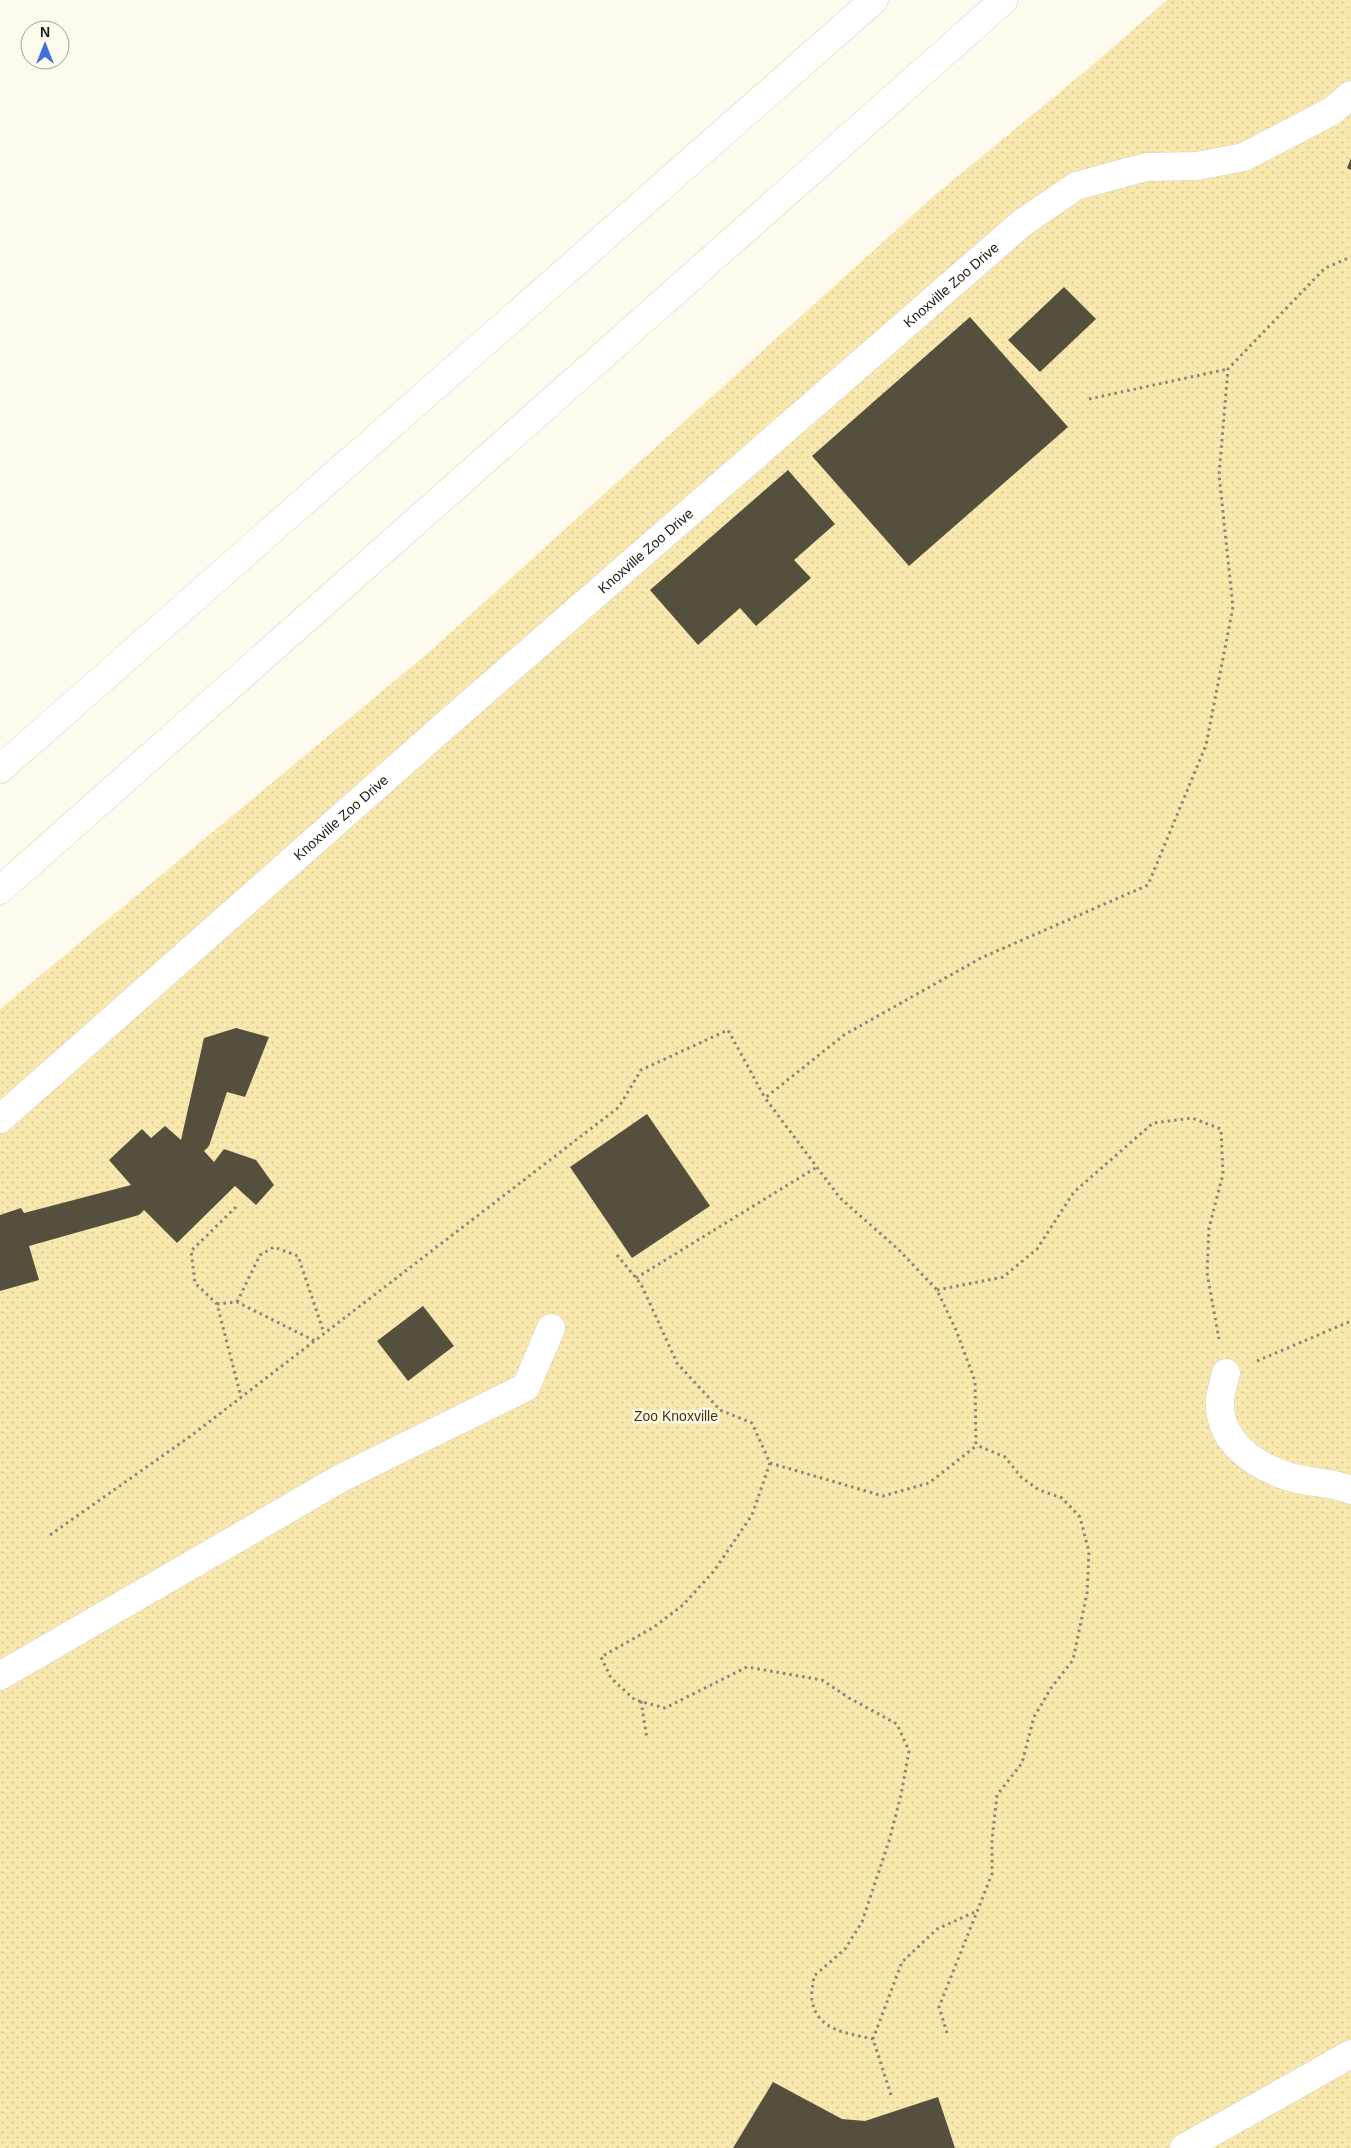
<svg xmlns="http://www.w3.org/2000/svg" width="1351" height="2148" font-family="Helvetica,sans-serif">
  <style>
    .green { fill: url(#green-dots) }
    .building { fill: #55503d }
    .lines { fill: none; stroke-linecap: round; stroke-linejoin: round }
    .minor-casing { stroke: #d5cfb9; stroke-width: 29 }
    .highway-casing { stroke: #d5cfb9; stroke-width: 29 }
    .path { stroke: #88857a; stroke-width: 3; stroke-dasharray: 2.5 4; stroke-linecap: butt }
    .minor { stroke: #fff; stroke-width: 28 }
    .highway { stroke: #fff; stroke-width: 28 }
    .labels { text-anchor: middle; stroke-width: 5; stroke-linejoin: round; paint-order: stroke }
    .street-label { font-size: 14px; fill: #1c1a12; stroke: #fefaed }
    .park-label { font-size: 14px; fill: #433500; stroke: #fefaed }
  </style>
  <defs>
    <pattern id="green-dots" width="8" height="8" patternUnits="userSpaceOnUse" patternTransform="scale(1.25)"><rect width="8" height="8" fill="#f9e8ae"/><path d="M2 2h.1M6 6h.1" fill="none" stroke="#d5c695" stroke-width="1.8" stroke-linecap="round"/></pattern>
  </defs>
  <rect width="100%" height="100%" fill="#fefaed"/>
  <path class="green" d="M1167,0H1351V2148H0V1009L428,653L935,195L1088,69Z"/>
  <g class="building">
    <path d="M1351,158V170L1347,168Z"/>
    <path d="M1064,287L1096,319L1040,372L1008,340Z"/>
    <path d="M970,317L1068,427L909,566L812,456Z"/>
    <path d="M788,470L835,524L794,560L811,578L756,626L740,608L698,645L650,590Z"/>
    <path d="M236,1028L269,1037L245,1097L227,1092L209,1146L204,1151L214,1162L224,1149L256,1160L274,1185L256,1205L235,1186L177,1243L144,1210L139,1215L29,1246L39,1280L0,1291V1215L21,1208L24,1213L131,1185L109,1160L142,1129L151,1138L165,1126L181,1140L204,1038Z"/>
    <path d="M647,1114L710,1206L632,1258L570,1167Z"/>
    <path d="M423,1306L454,1346L408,1381L377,1341Z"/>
    <path d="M773,2082L842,2119L865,2121L938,2097L955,2148H733Z"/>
  </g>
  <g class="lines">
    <defs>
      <g id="minor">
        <path id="s1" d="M0,1119L450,721L1022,223L1076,186L1146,167L1197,166L1244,157L1332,111L1351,95"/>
        <path d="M1226,1373C1224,1382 1221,1391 1220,1400C1218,1441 1254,1466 1290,1477C1310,1483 1332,1482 1351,1490"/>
        <path d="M0,1676L341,1478L526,1387L551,1328"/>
        <path d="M1184,2148L1351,2054"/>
      </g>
      <g id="highway">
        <path d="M0,769L874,0"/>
        <path d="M0,890L1004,0"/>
      </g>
    </defs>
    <use href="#minor" class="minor-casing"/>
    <use href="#highway" class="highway-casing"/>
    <g class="path">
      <path d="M1089,399L1228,369"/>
      <path d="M236,1207L191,1251L195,1283L217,1304L241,1397"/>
      <path d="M617,1255L641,1284L677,1363L720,1410L752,1423L770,1463L883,1496L929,1483L976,1446L975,1381L956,1330L937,1290L899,1250L840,1198L765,1098L844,1035L981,958L1148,885L1206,745L1233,607L1219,475L1228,369L1325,268L1351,257"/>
      <path d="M636,1278L817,1167"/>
      <path d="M937,1290L1003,1277L1037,1249L1074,1192L1153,1123L1192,1118L1221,1129L1223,1174L1209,1228L1207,1273L1219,1339"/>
      <path d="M237,1302L260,1255L274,1247L298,1256L324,1333"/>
      <path d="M217,1304L237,1302L315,1341"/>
      <path d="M1257,1361L1351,1321"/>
      <path d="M770,1463L752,1515L714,1571L683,1605L654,1627L601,1657L611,1678L635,1700L665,1708L747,1667L822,1680L849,1698L897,1724L909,1751L901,1795L889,1841L862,1922L845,1949L814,1976C813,1984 811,1993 812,2000C817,2031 847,2033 873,2039"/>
      <path d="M50,1535L192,1435L619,1107L641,1070L728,1030L765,1098"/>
      <path d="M641,1701L647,1739"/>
      <path d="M947,2033L939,2007L992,1874V1840L997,1795L1022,1763L1034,1717L1051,1688L1073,1660L1087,1593L1089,1552L1080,1517L1062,1498L1039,1490L1021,1477L1005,1457L976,1445"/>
      <path d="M891,2095L873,2039L902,1962L937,1929L977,1911"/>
    </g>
    <use href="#minor" class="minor"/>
    <use href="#highway" class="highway"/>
  </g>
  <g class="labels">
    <g class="street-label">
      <text dy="5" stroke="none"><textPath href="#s1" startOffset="1265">Knoxville Zoo Drive</textPath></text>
      <text dy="5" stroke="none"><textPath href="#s1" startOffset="860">Knoxville Zoo Drive</textPath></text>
      <text dy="5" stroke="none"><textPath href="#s1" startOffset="455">Knoxville Zoo Drive</textPath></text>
    </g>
    <g class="park-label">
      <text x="676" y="1421">Zoo Knoxville</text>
    </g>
  </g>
  <g transform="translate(45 45)"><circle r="24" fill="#fefaed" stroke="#a4a095"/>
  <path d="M0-4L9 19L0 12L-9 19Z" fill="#3e70e0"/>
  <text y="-8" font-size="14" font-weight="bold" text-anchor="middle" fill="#1c1a12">N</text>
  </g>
</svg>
